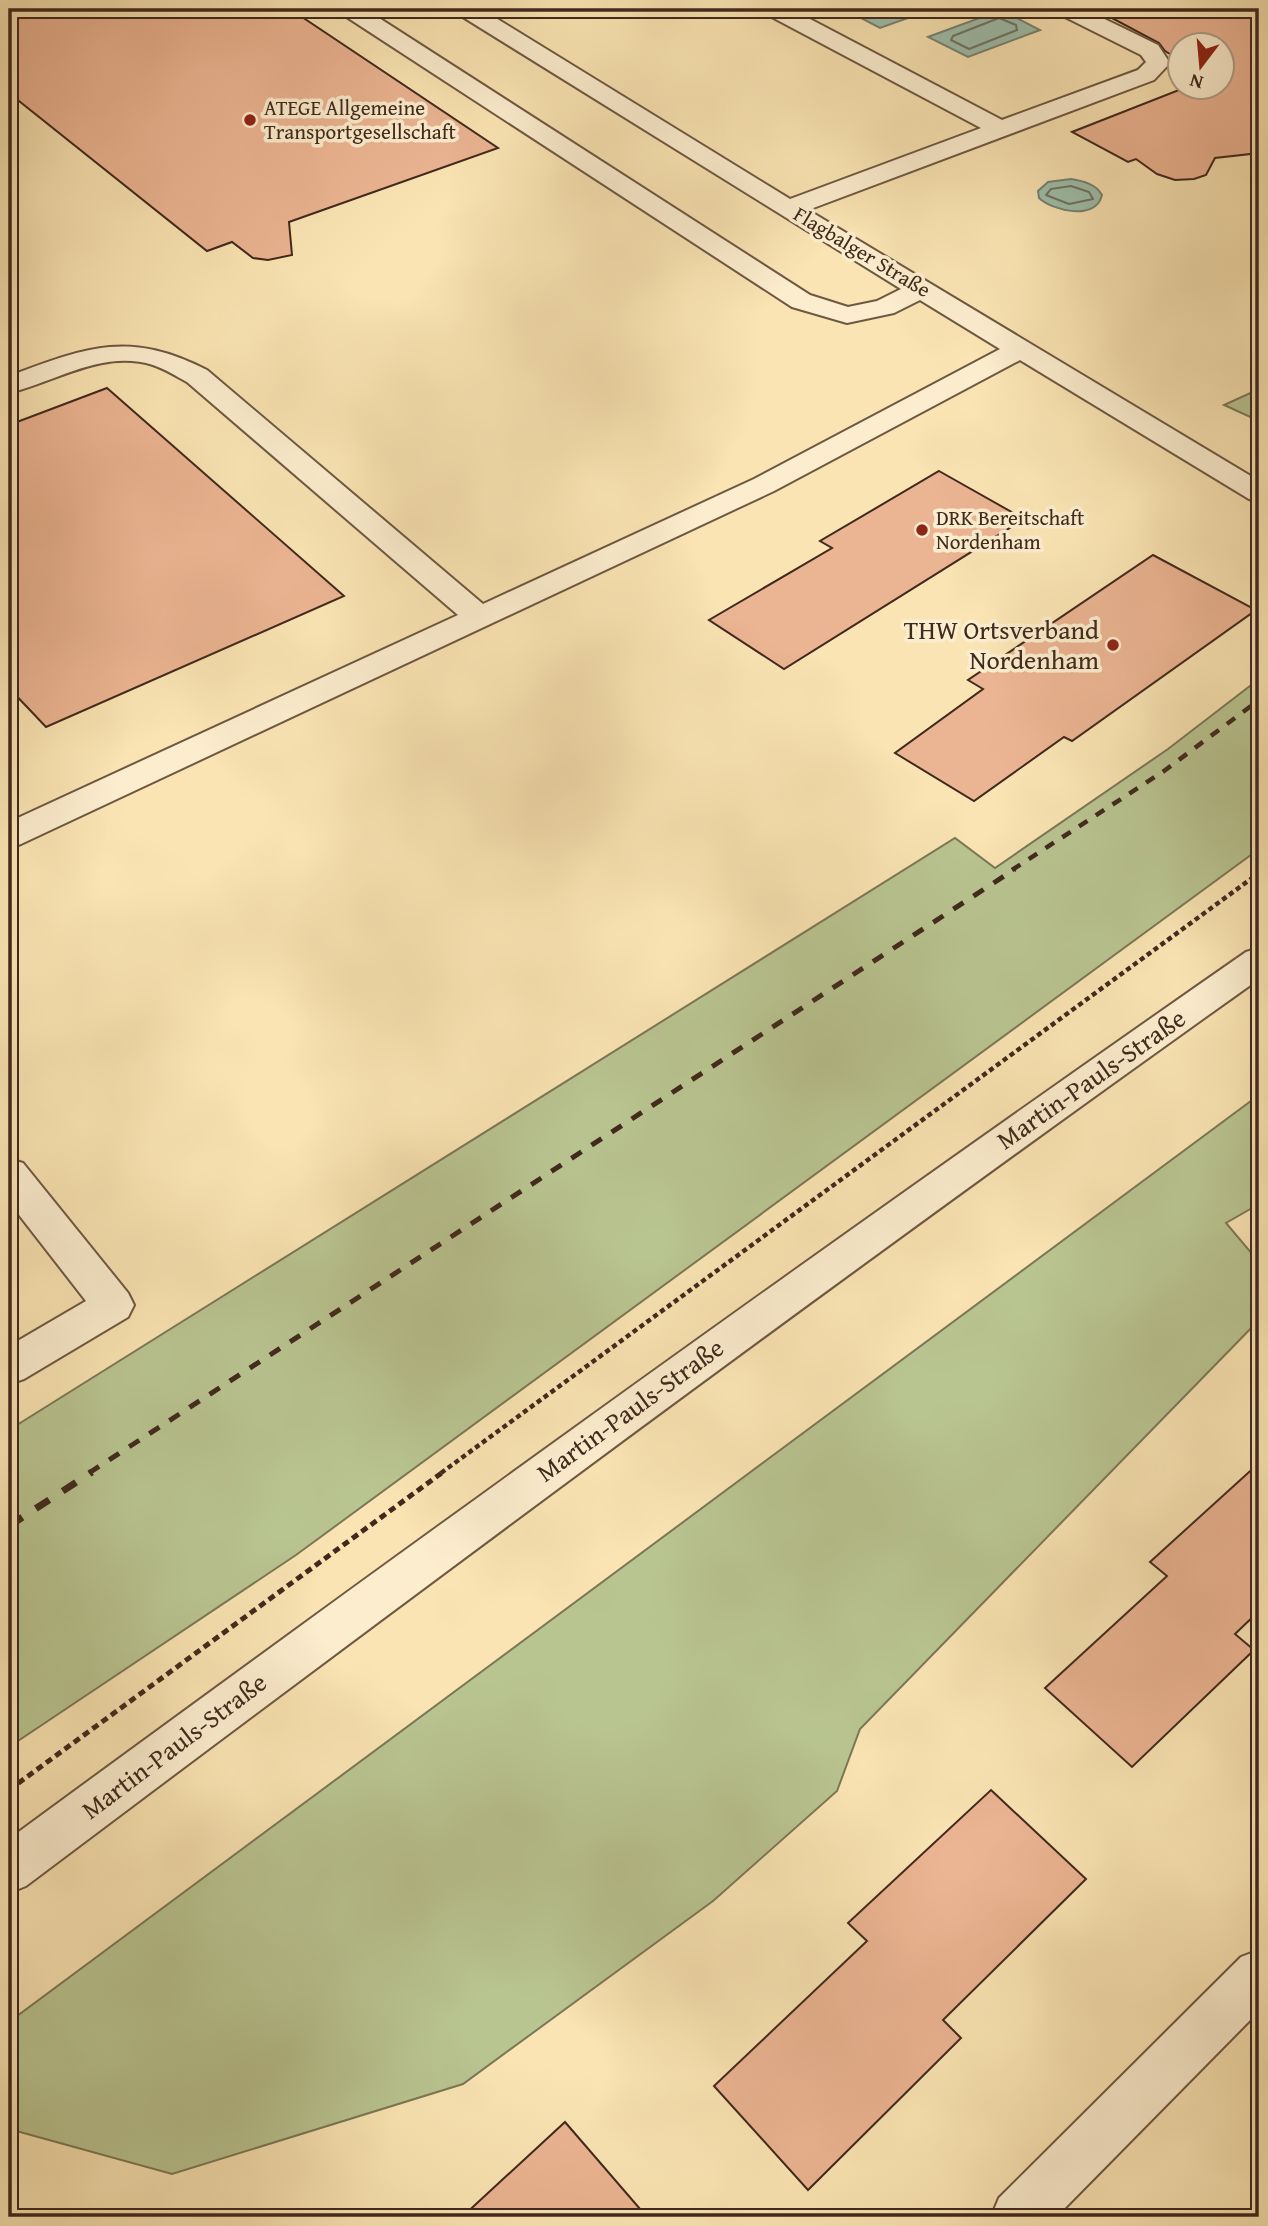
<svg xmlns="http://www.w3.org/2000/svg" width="1268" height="2226" font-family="'Gentium Book Plus',serif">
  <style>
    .green { fill: #b9c591; stroke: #7c7757; stroke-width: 2 }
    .water { fill: #9ebfac; stroke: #788373; stroke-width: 2 }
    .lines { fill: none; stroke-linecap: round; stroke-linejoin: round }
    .shore { stroke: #6f7464; stroke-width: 2 }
    .building { fill: #ebb492; stroke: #40291d; stroke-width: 2 }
    .minor-casing { stroke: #6e5842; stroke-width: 4 }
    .path-far1 { stroke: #40291d; stroke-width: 4.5; stroke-dasharray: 5 3.5; stroke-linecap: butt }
    .path { stroke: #40291d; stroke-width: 5; stroke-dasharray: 7 4.5; stroke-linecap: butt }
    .minor { fill: #fcedce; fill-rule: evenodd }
    .rail-far2 { stroke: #40291d; stroke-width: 4.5; stroke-dasharray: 10 10; stroke-linecap: butt }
    .rail-far1 { stroke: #40291d; stroke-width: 5; stroke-dasharray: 12 12; stroke-linecap: butt }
    .rail { stroke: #40291d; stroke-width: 7; stroke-dasharray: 16 16; stroke-linecap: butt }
    .poi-dot { fill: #8f2418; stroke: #fcedce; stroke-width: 2.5 }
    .labels { text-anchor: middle; stroke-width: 7; stroke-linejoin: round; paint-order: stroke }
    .far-poi-label { font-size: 21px; fill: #40291d; stroke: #fcedce; text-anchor: start }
    .far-street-label { font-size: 21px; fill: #40291d; stroke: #fcedce }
    .poi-label { font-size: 26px; fill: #40291d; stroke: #fcedce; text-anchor: end }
    .street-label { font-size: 26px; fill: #40291d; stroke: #fcedce }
  </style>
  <rect width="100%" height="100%" fill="#fae4b3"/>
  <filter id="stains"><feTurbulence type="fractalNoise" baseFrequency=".00286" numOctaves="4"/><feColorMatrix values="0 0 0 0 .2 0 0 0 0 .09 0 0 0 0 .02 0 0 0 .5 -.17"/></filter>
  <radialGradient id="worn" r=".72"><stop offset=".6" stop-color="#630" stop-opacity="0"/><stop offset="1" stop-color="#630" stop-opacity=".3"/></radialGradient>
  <g class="green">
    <path d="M1259,389V421L1224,405Z"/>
    <path d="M1259,679V849L296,1555L9,1747V1430L955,838L995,868L1168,749Z"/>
    <path d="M1259,1095V1204L1226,1223L1259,1262V1320L860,1729L837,1791L713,1901L463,2084L172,2174L9,2129V2022Z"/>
  </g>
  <g class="water">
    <path d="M844,9H909L919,14L880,28Z"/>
    <path d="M1001,10L1040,30L968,57L928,37Z"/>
    <path d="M1071,179C1083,181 1096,184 1102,195C1096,221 1053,211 1039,198L1038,191L1048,182Z"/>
  </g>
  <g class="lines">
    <g class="shore">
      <path d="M999,18L1016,25L1017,30L969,49L951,40L953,36Z"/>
      <path d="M1071,186L1089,192L1093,199L1069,204L1046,195L1051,189Z"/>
    </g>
  </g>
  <g class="building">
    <path d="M9,9H290L498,148L289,222L292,255L268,260L253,258L232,242L207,251L9,93Z"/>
    <path d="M1095,9H1259V153L1215,158L1206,175L1194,179L1175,180L1157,174L1136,159L1128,162L1072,132L1184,88H1222V46H1180V60L1165,51L1159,43Z"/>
    <path d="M107,388L344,596L46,727L9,688V425Z"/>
    <path d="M939,471L1024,519L784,669L709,620L832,548L820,541Z"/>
    <path d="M1153,555L1256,610L1072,741L1064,737L974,801L895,753L983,689L968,680Z"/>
    <path d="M1259,1463V1611L1235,1634L1254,1650L1132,1767L1045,1688L1167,1576L1150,1562Z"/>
    <path d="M991,1790L1086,1879L943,2020L961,2038L808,2190L714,2086L867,1941L848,1923Z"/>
    <path d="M565,2122L647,2217H462Z"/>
  </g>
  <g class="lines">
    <defs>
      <g id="minor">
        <path d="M339,9H365L810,295L848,307L877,301L901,289L458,14L455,9H481L790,199L981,128L766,14L763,9H791L1002,120L1138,70L1146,62L1141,55L1059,14L1056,9H1084L1158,45L1170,63L1154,80L808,210L1259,481V502L1249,499L1020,360L774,491L21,844L9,848V822L458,615L187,382C176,376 165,369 153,365C103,349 55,382 9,393V376C87,347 129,330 207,370L483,604L754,479L1000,349L920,300L894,313L847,323L792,307L342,14Z"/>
        <path d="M1259,948V979C843,1275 434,1579 26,1886L9,1893V1839C418,1539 829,1242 1246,952Z"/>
        <path d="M9,1159L23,1163L128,1293L134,1305L128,1317L24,1379L9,1384V1346L86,1301L9,1202Z"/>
        <path d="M1259,1950V2011L1056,2217H991L999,2198L1241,1957Z"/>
      </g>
    </defs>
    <use href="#minor" class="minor-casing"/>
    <path class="path-far1" d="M441,1473L1259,873"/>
    <path class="path" d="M9,1790L443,1472"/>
    <use href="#minor" class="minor"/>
    <path class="rail-far2" d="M1012,870L1164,771L1259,700"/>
    <path class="rail-far1" d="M89,1473L1015,869"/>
    <path class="rail" d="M9,1526L92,1472"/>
  </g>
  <g class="poi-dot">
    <circle cx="250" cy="120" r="7"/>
    <circle cx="922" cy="530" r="7"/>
    <circle cx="1113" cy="645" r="7"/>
  </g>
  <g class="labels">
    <g class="far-poi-label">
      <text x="264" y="115">ATEGE Allgemeine<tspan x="264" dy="24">Transportgesellschaft</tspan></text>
      <text x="936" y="525">DRK Bereitschaft<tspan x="936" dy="24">Nordenham</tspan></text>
    </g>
    <g class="far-street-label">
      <text transform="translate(862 252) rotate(31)" y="7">Flagbalger Straße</text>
    </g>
    <g class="poi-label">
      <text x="1099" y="639">THW Ortsverband<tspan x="1099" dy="30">Nordenham</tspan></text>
    </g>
    <g class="street-label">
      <text transform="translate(1091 1079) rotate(-35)" y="9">Martin-Pauls-Straße</text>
      <text transform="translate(630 1410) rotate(-36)" y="9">Martin-Pauls-Straße</text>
      <text transform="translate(174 1746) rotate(-37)" y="9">Martin-Pauls-Straße</text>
    </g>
  </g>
  <rect width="1268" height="2226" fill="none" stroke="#fae4b3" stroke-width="35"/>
  <rect x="10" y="10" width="1247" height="2205" fill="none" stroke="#40291d" stroke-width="3.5"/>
  <rect x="18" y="18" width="1233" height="2191" fill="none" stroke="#40291d" stroke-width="2"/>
  <g transform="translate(1201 66) rotate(196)"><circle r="33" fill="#fcedce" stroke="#b19f87" stroke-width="2"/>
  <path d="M0-5L12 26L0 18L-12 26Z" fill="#8f2418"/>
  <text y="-10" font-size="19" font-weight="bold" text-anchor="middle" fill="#40291d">N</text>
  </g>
  <rect width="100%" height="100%" filter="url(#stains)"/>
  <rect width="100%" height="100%" fill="url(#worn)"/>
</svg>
